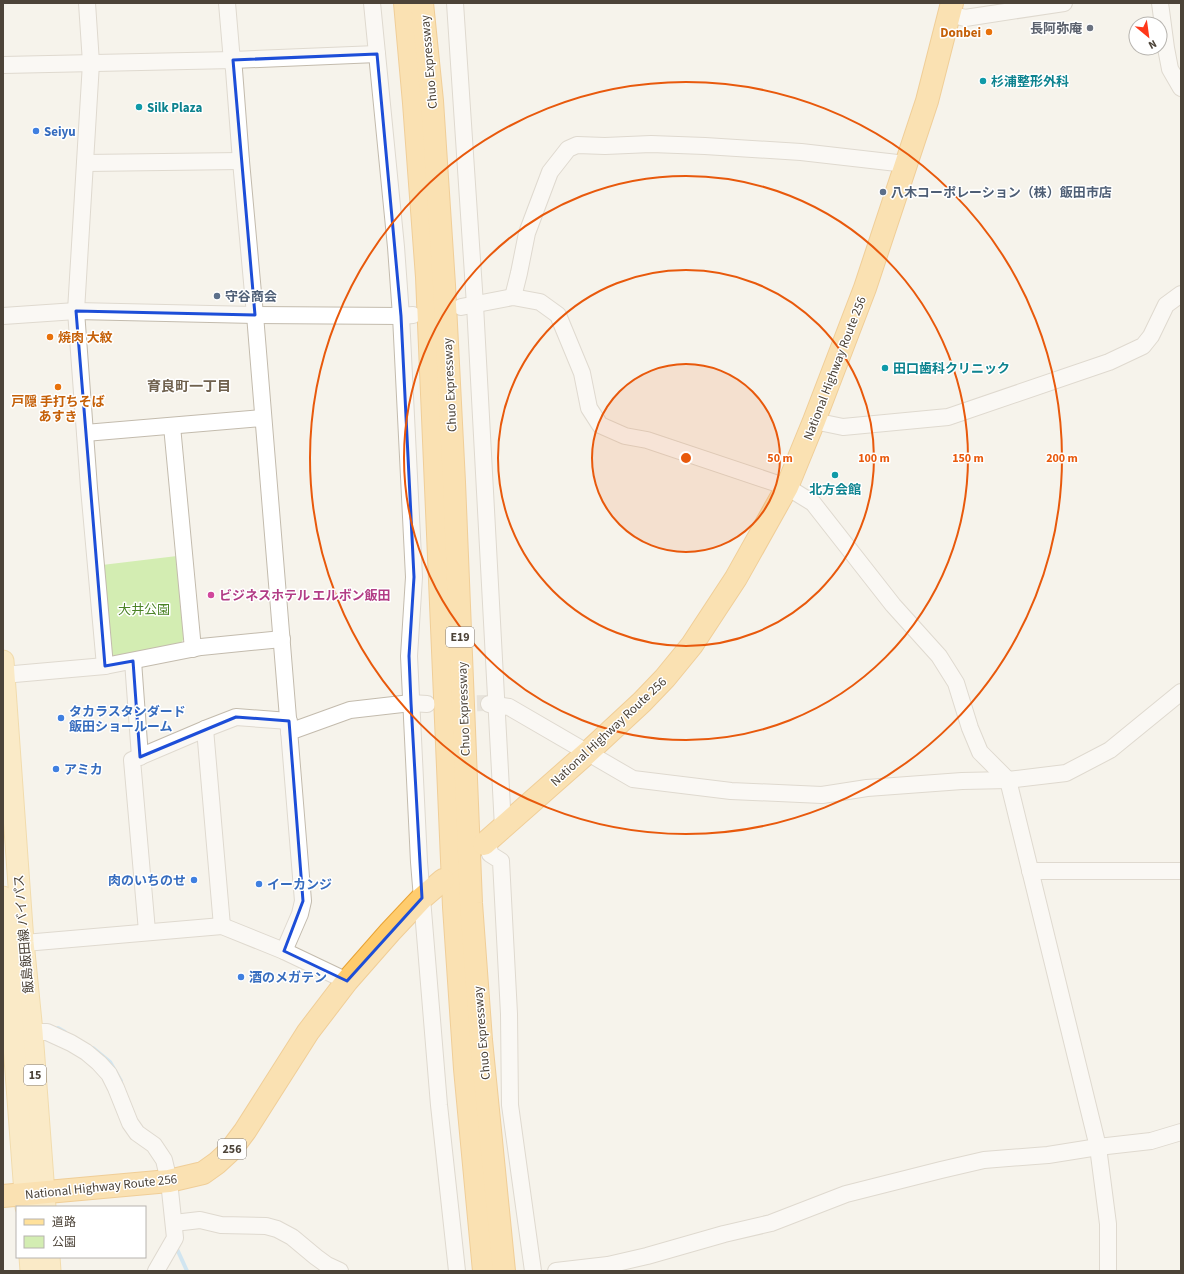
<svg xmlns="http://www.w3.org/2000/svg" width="1184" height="1274" font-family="'Source Sans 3','Noto Sans JP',sans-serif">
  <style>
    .green { fill: #d3edb2 }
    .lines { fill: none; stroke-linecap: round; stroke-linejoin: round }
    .stream { stroke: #a5d6f6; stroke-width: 4 }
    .minor-tunnel { stroke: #d4d0c7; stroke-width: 16; stroke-dasharray: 16 8; stroke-linecap: butt }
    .minor-casing { stroke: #c3bbad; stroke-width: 18 }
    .major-casing { stroke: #ecc063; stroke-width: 23 }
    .highway-casing { stroke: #e8a233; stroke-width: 24 }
    .minor { stroke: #fff; stroke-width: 16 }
    .major { stroke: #ffe19b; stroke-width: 21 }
    .highway { stroke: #ffcc6d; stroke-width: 22 }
    .marked { fill: none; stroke: #1d4ed8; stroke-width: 3; stroke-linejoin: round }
    .ring { fill: none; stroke: #e8590c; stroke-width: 2 }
    .worship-dot { fill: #6b7280; stroke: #fff; stroke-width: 1.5 }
    .food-dot { fill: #e8710a; stroke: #fff; stroke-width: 1.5 }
    .culture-dot { fill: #0f9aa8; stroke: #fff; stroke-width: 1.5 }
    .shop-dot { fill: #3f7fe0; stroke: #fff; stroke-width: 1.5 }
    .service-dot { fill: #5c6f8a; stroke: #fff; stroke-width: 1.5 }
    .hotel-dot { fill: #d1479c; stroke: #fff; stroke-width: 1.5 }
    .labels { text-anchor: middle; stroke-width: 3; stroke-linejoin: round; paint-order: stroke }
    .shield { fill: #fff; stroke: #827b74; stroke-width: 1 }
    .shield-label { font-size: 12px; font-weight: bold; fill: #4c4338 }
    .worship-label { font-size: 13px; font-weight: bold; fill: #5b616d; stroke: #fff; text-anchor: end }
    .food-label { font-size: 13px; font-weight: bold; fill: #c56008; stroke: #fff; text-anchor: end }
    .street-label { font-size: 13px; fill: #4c4338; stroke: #fff }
    .culture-label { font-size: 13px; font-weight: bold; fill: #0d838f; stroke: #fff; text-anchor: start }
    .shop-label { font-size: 13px; font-weight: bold; fill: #366cbe; stroke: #fff; text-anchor: start }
    .service-label { font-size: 13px; font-weight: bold; fill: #4e5e75; stroke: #fff; text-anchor: start }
    .hotel-label { font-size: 13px; font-weight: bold; fill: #b23c85; stroke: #fff; text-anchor: start }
    .park-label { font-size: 13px; fill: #4b8326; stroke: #fff }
    .neighbourhood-label { font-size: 14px; font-weight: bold; fill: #6f614e; stroke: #fff }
    .centre { fill: #e8590c; stroke: #fff; stroke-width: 2 }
    .ring-label { font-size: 12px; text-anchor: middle; font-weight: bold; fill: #e8590c; stroke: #fff; stroke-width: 3; stroke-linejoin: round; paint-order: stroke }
  </style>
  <rect width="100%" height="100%" fill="#f6f3eb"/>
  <path class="green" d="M177,556L185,637L181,643L111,658L102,565Z"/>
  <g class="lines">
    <g class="stream">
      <path d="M58,1028L65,1032"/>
      <path d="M93,1048L110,1062L121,1081"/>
      <path d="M177,1249L187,1271"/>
    </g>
    <path class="minor-tunnel" d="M453,704L487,703"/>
    <defs>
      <g id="minor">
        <path d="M87,3L91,63L76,311L89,488L105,666"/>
        <path d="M227,3L231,50L234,70L241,161L255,315L303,901L300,914L284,951"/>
        <path d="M372,3L396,247L401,316L414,577L409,656L419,862L439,1105L457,1271"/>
        <path d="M455,3L475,305L503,827"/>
        <path d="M1160,3L1166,48L1170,69L1181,88"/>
        <path d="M950,14L965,18L1064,3"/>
        <path d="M3,65L233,60L377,54"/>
        <path d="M85,163L241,161"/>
        <path d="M513,297L519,273L527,233L550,172L568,149L577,145L605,146L651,144L705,146L801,152L906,164"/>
        <path d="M461,307L513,297L540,302L558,315L582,373L589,408L600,425L625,436L647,440L787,487L813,503L893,605L939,656L956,683L970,728L980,752L1008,780L1098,1147L1108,1224V1271"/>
        <path d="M3,316L76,311L255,315L401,316L413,315"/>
        <path d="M814,421L843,427L948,417L1109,362L1143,346L1151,336L1166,305L1181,294"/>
        <path d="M172,426L193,649"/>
        <path d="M85,433L263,418"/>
        <path d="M133,661L140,757"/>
        <path d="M3,675L105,666L201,647L282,639"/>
        <path d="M489,704L509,707L633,779L731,791L822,795L867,788L962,781L1008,780L1066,773L1110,750L1181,692"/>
        <path d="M205,729L222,926"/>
        <path d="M289,732L350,710L411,703L427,704"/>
        <path d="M488,840L490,854L501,861L509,1014L510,1105L533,1271"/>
        <path d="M1030,871H1181"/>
        <path d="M147,931L132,760L205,729L236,717L289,721"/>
        <path d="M13,944L222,926L284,951L347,981"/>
        <path d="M32,1032H47L71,1043L86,1052L99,1063L109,1074L116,1088L130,1123L137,1133L154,1145L164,1160L169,1181L175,1238L156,1271"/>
        <path d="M174,1223L200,1220L221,1225L266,1226L277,1229L292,1237L316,1257L327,1265L340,1271"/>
        <path d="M556,1271L608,1265L647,1256L724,1234L771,1223L846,1194L941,1170L984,1160L1048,1155L1098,1147L1151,1141L1181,1132"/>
      </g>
      <g id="major">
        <path d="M3,661L23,942L32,1032L45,1207"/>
        <path d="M3,897L26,1207"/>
        <path d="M30,1257L31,1271"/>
        <path d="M49,1257L50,1271"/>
      </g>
      <g id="highway">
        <path d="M405,3L414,103L427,277L454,907L465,1069L484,1271"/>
        <path d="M422,3L432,101L444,285L454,482L471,903L481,1040L504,1271"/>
        <path d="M484,844L587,753L642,702L665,678L692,645L736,578L787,487L814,421L865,288L927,101L952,3"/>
        <path d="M3,1196L169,1181L203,1173L217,1163L230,1151L245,1131L308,1032L347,981L390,932L422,898L443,880"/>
      </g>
    </defs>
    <use href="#minor" class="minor-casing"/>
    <use href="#major" class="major-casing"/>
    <use href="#highway" class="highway-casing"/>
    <use href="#minor" class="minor"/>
    <use href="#major" class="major"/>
    <use href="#highway" class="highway"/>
  </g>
  <path d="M0 0H1184V1274H0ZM377,54L401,316L414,577L409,656L411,703L422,898L347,981L284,951L303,901L289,721L236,717L140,757L133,661L105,666L76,311L255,315L233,60Z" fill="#f6f3eb" fill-opacity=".55" fill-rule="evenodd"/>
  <path class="marked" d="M377,54L401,316L414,577L409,656L411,703L422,898L347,981L284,951L303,901L289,721L236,717L140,757L133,661L105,666L76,311L255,315L233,60Z"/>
  <circle cx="686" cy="458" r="94" fill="#e8590c" fill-opacity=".12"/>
  <g class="ring">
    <circle cx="686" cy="458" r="94"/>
    <circle cx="686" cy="458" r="188"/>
    <circle cx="686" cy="458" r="282"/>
    <circle cx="686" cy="458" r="376"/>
  </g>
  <circle class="worship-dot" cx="1090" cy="28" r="4"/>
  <g class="food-dot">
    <circle cx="989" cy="32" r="4"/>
    <circle cx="50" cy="337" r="4"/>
    <circle cx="58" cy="387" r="4"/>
  </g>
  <g class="culture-dot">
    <circle cx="983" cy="81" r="4"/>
    <circle cx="139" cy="107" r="4"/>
    <circle cx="885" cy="368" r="4"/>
    <circle cx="835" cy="475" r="4"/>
  </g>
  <g class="shop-dot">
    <circle cx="36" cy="131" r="4"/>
    <circle cx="61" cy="718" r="4"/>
    <circle cx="56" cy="769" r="4"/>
    <circle cx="194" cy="880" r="4"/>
    <circle cx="259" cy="884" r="4"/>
    <circle cx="241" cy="977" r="4"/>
  </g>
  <g class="service-dot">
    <circle cx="883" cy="192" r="4"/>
    <circle cx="217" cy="296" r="4"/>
  </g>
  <circle class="hotel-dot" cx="211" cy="595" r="4"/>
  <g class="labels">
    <g class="shield">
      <rect x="446" y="627" width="28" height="20" rx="3"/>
      <rect x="24" y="1065" width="22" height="20" rx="3"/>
      <rect x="218" y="1139" width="28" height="20" rx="3"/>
    </g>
    <g class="shield-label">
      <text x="460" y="641">E19</text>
      <text x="35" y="1079">15</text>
      <text x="232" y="1153">256</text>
    </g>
    <g class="worship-label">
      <text x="1082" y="33">長阿弥庵</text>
    </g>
    <g class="food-label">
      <text x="981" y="37">Donbei</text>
      <text x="58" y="342" text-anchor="start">焼肉 大紋</text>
      <text x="58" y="406" text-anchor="middle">戸隠 手打ちそば<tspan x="58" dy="15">あすき</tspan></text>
    </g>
    <g class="street-label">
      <text transform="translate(428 62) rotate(-95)" y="5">Chuo Expressway</text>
      <text transform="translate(834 368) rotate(-69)" y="5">National Highway Route 256</text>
      <text transform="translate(449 385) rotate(-93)" y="5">Chuo Expressway</text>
      <text transform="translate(463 709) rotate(-92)" y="5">Chuo Expressway</text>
      <text transform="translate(608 731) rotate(-43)" y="5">National Highway Route 256</text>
      <text transform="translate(23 934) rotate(-95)" y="5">飯島飯田線 バイパス</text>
      <text transform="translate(481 1033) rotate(-95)" y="5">Chuo Expressway</text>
      <text transform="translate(101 1186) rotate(-6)" y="5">National Highway Route 256</text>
    </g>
    <g class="culture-label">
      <text x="991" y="86">杉浦整形外科</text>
      <text x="147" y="112">Silk Plaza</text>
      <text x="893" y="373">田口歯科クリニック</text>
      <text x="835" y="494" text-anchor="middle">北方会館</text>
    </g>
    <g class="shop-label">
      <text x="44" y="136">Seiyu</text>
      <text x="69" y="716">タカラスタンダード<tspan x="69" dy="15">飯田ショールーム</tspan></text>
      <text x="64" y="774">アミカ</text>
      <text x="186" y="885" text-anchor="end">肉のいちのせ</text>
      <text x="267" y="889">イーカンジ</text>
      <text x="249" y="982">酒のメガテン</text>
    </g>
    <g class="service-label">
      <text x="891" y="197">八木コーポレーション（株）飯田市店</text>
      <text x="225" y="301">守谷商会</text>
    </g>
    <g class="hotel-label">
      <text x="219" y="600">ビジネスホテル エルボン飯田</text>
    </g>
    <g class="park-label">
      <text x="144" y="614">大井公園</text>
    </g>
    <g class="neighbourhood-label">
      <text x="189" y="391">育良町一丁目</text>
    </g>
  </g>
  <circle cx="686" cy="458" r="6" class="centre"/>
  <g class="ring-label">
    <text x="780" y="462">50 m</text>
    <text x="874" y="462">100 m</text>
    <text x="968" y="462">150 m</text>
    <text x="1062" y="462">200 m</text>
  </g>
  <rect width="1184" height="1274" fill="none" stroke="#4c4338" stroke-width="8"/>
  <rect x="16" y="1206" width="130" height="52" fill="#ffffff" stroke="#b7b4af"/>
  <rect x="24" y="1219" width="20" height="6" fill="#ffe19b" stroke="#b7b4af"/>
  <text x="52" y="1226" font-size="12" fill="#4c4338">道路</text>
  <rect x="24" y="1236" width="20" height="12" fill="#d3edb2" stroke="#b7b4af"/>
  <text x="52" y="1246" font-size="12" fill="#4c4338">公園</text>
  <g transform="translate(1148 36) rotate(151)"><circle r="19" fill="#ffffff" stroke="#b7b4af"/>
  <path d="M0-3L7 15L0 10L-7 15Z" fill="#ff3719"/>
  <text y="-6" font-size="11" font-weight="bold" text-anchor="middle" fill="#4c4338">N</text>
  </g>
</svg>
